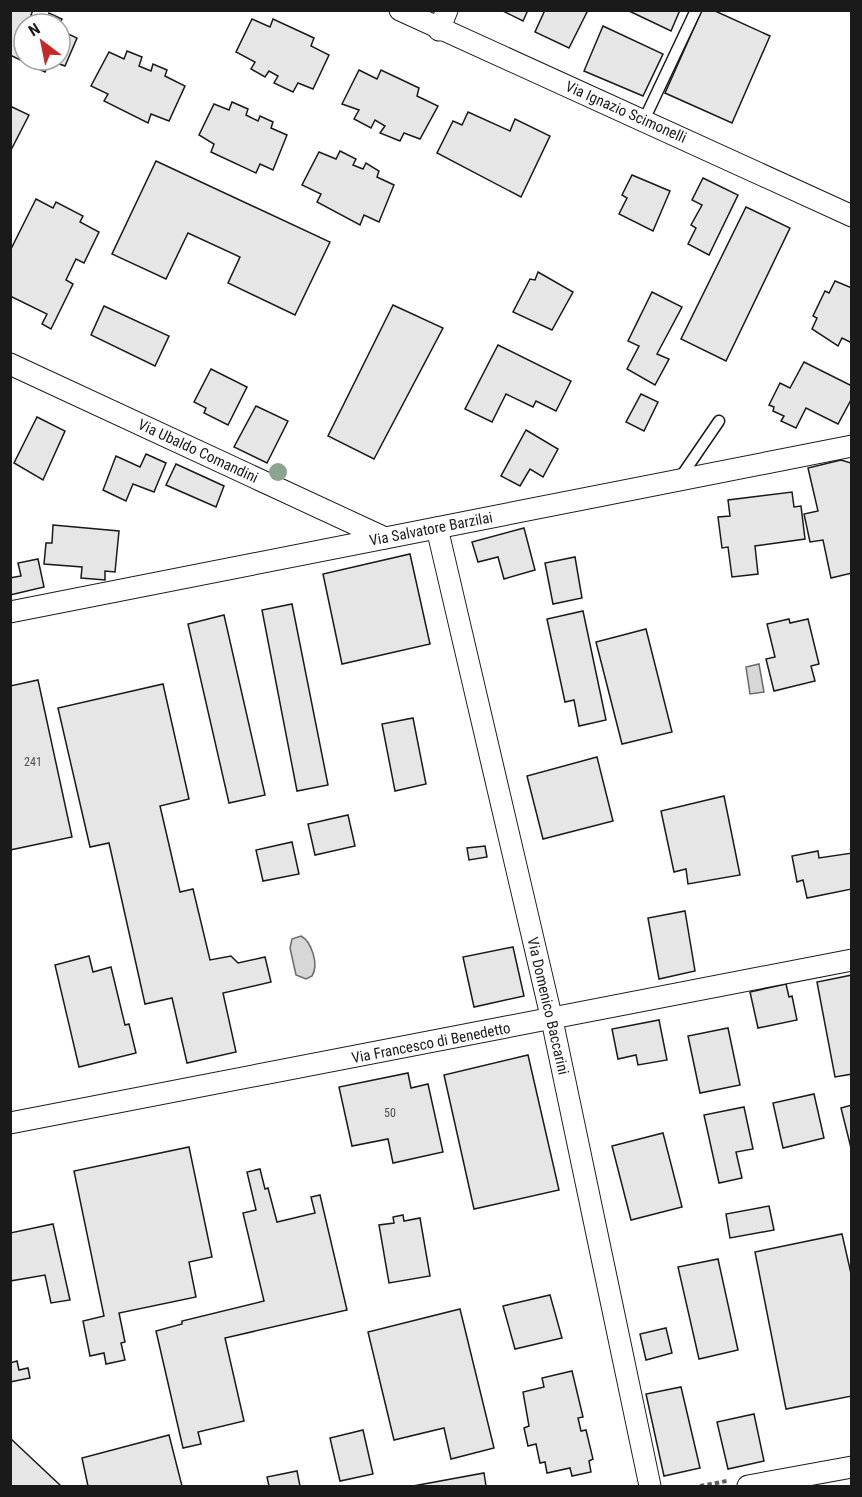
<svg xmlns="http://www.w3.org/2000/svg" width="862" height="1497" font-family="'Roboto Condensed',sans-serif">
  <style>
    .water { fill: #d7d7d7; stroke: #6a6a6a; stroke-width: 1.5 }
    .building { fill: #e6e6e6; stroke: #1a1a1a; stroke-width: 1.5 }
    .lines { fill: none; stroke-linecap: round; stroke-linejoin: round }
    .lane-casing { stroke: #1a1a1a; stroke-width: 13 }
    .street-casing { stroke: #1a1a1a; stroke-width: 23 }
    .path { stroke: #5f5f5f; stroke-width: 4; stroke-dasharray: 4.5 3; stroke-linecap: butt }
    .lane { stroke: #fff; stroke-width: 10 }
    .street { stroke: #fff; stroke-width: 21 }
    .tree { fill: #8aa48f }
    .labels { text-anchor: middle; stroke-width: 4.5; stroke-linejoin: round; paint-order: stroke }
    .number-label { font-size: 12px; fill: #4d4d4d }
    .street-label { font-size: 15px; fill: #1a1a1a; stroke: #fff }
  </style>
  <rect width="100%" height="100%" fill="#fff"/>
  <g class="water">
    <path d="M759,664L764,692L750,694L746,667Z"/>
    <path d="M301,936C312,942 319,965 312,976L306,979L296,975L290,948L292,939Z"/>
  </g>
  <g class="building">
    <path d="M10,10H33L31,15L46,21L49,13L62,19L59,24H24V60H60V30L77,38L65,66L51,61L45,72L10,55Z"/>
    <path d="M501,10H528L523,21Z"/>
    <path d="M545,10H588L569,48L535,32Z"/>
    <path d="M627,10H680L671,31Z"/>
    <path d="M702,10H713L770,36L732,123L665,93Z"/>
    <path d="M252,19L270,27L273,19L314,38L311,46L329,55L313,89L298,83L293,92L274,83L278,76L269,71L265,77L251,69L255,62L236,52Z"/>
    <path d="M603,26L663,54L643,96L584,71Z"/>
    <path d="M127,51L142,57L139,66L151,71L153,64L167,70L165,76L185,86L169,121L151,114L148,123L104,101L108,94L91,86L109,52L124,59Z"/>
    <path d="M359,70L377,79L381,70L419,88L417,96L438,106L420,139L404,133L400,141L380,133L385,126L375,120L371,128L354,119L359,110L342,104Z"/>
    <path d="M232,102L248,109L246,115L258,121L260,116L273,122L271,128L287,135L273,170L260,164L256,173L211,152L214,144L199,135L214,104L229,110Z"/>
    <path d="M10,106L29,115L10,152Z"/>
    <path d="M468,112L510,131L515,119L550,136L521,197L437,153L453,121L462,125Z"/>
    <path d="M340,151L356,159L353,165L363,169L366,163L379,171L377,177L394,185L379,222L364,215L360,225L317,202L321,194L302,185L319,152L336,159Z"/>
    <path d="M156,161L330,242L295,315L228,283L240,257L188,233L166,279L112,254Z"/>
    <path d="M632,175L670,191L653,231L619,214L627,198L622,195Z"/>
    <path d="M703,178L738,195L709,255L688,244L696,228L691,225L702,205L692,200Z"/>
    <path d="M36,199L53,208L56,202L83,216L80,222L99,232L84,263L76,259L66,280L73,284L51,329L42,324L47,314L10,296V251Z"/>
    <path d="M746,207L790,228L726,361L681,339Z"/>
    <path d="M538,272L573,292L552,330L513,312L530,279L535,280Z"/>
    <path d="M835,281L852,288V343L842,338L838,346L812,329L817,318L813,316L825,291L829,293Z"/>
    <path d="M652,292L682,307L657,354L669,359L655,385L627,369L639,346L628,341Z"/>
    <path d="M393,305L443,328L374,459L328,436Z"/>
    <path d="M104,306L169,336L155,366L91,335Z"/>
    <path d="M498,345L571,381L556,411L536,401L533,407L506,394L492,422L465,409Z"/>
    <path d="M804,362L852,386V398L838,424L806,408L796,428L781,421L784,416L773,411L774,407L769,405L780,383L790,388Z"/>
    <path d="M211,369L247,387L228,425L204,413L206,408L194,402Z"/>
    <path d="M641,394L658,402L644,431L626,422Z"/>
    <path d="M256,406L288,421L267,463L234,447Z"/>
    <path d="M37,417L65,431L43,480L14,463Z"/>
    <path d="M526,430L558,449L543,477L530,469L520,486L501,476Z"/>
    <path d="M146,454L166,463L154,492L133,484L126,501L103,490L116,456L140,467Z"/>
    <path d="M841,460L851,463L852,466V573L831,578L823,540L810,542L804,514L818,511L808,468Z"/>
    <path d="M176,464L224,486L216,507L166,485Z"/>
    <path d="M792,492L794,507L801,506L805,539L755,546L758,574L732,577L728,547L722,548L718,517L730,516L728,500Z"/>
    <path d="M53,525L119,531L115,572L105,571V580L81,578L82,567L44,564L46,543H52Z"/>
    <path d="M524,528L535,570L504,579L498,557L478,562L472,542Z"/>
    <path d="M410,554L430,644L342,664L323,574Z"/>
    <path d="M575,557L582,598L553,604L545,563Z"/>
    <path d="M38,559L44,587L10,595V578L21,576L18,563Z"/>
    <path d="M292,604L328,785L297,791L262,610Z"/>
    <path d="M583,611L606,720L579,726L574,700L565,702L547,619Z"/>
    <path d="M224,615L265,795L229,803L188,624Z"/>
    <path d="M789,619L790,623L808,619L819,664L811,666L815,681L774,691L766,659L775,657L767,624Z"/>
    <path d="M646,629L672,732L622,744L596,642Z"/>
    <path d="M38,680L72,837L10,850V686Z"/>
    <path d="M163,684L189,799L160,806L180,892L193,889L210,960L231,956L238,963L265,957L271,982L223,993L236,1052L187,1063L172,998L145,1004L109,843L90,847L58,708Z"/>
    <path d="M413,718L426,784L395,791L382,724Z"/>
    <path d="M597,757L613,821L543,839L527,776Z"/>
    <path d="M724,796L740,875L688,884L686,869L674,872L661,811Z"/>
    <path d="M348,815L355,846L315,855L308,824Z"/>
    <path d="M292,842L299,874L263,881L256,850Z"/>
    <path d="M485,846L487,857L469,860L467,848Z"/>
    <path d="M818,851L819,858L852,853V889L807,898L803,880L797,882L792,856Z"/>
    <path d="M685,911L695,971L659,979L648,918Z"/>
    <path d="M513,947L524,996L474,1007L463,957Z"/>
    <path d="M89,956L93,972L111,967L125,1025L129,1024L136,1053L79,1067L55,965Z"/>
    <path d="M852,975V1074L835,1077L817,982Z"/>
    <path d="M786,984L789,997L792,996L797,1020L758,1028L750,992Z"/>
    <path d="M659,1020L667,1060L638,1065L636,1055L618,1059L612,1029Z"/>
    <path d="M728,1028L740,1085L700,1093L688,1036Z"/>
    <path d="M528,1055L559,1190L474,1209L444,1075Z"/>
    <path d="M408,1073L411,1088L428,1084L443,1152L393,1163L388,1139L352,1146L339,1087Z"/>
    <path d="M814,1094L824,1138L783,1148L773,1103Z"/>
    <path d="M852,1105V1152L841,1108Z"/>
    <path d="M744,1107L753,1149L736,1152L742,1178L719,1183L704,1115Z"/>
    <path d="M663,1133L682,1207L631,1220L612,1146Z"/>
    <path d="M189,1147L212,1257L189,1262L196,1297L119,1313L125,1342L121,1343L125,1360L106,1364L104,1353L90,1356L83,1321L104,1316L74,1171Z"/>
    <path d="M260,1169L265,1189L268,1188L277,1222L315,1213L311,1197L320,1195L347,1310L225,1338L244,1421L198,1432L201,1444L183,1448L156,1331L182,1324V1321L264,1301L243,1213L256,1210L247,1172Z"/>
    <path d="M769,1206L774,1230L730,1238L726,1214Z"/>
    <path d="M403,1215L404,1221L420,1218L430,1276L389,1283L379,1225L394,1223L393,1217Z"/>
    <path d="M53,1224L70,1300L51,1303L45,1275L10,1281V1233Z"/>
    <path d="M842,1234L852,1278V1396L786,1409L755,1252Z"/>
    <path d="M718,1259L738,1350L699,1359L678,1267Z"/>
    <path d="M550,1295L562,1338L515,1349L503,1306Z"/>
    <path d="M460,1309L494,1448L451,1459L444,1428L394,1440L368,1332Z"/>
    <path d="M666,1328L672,1353L646,1360L640,1334Z"/>
    <path d="M17,1361L19,1370L28,1368L30,1378L10,1382V1363Z"/>
    <path d="M572,1371L583,1417L578,1418L581,1431L586,1430L593,1459L589,1461L591,1472L572,1476L570,1468L547,1473L545,1462L540,1463L536,1444L528,1446L524,1428L529,1426L523,1392L544,1387L542,1378Z"/>
    <path d="M681,1387L700,1468L664,1476L646,1394Z"/>
    <path d="M754,1414L764,1461L728,1469L717,1422Z"/>
    <path d="M363,1430L373,1474L340,1481L330,1438Z"/>
    <path d="M169,1435L182,1486H88L82,1458Z"/>
    <path d="M10,1438L61,1486H10Z"/>
    <path d="M297,1471L300,1486H269L267,1477Z"/>
    <path d="M484,1473L486,1486H413Z"/>
  </g>
  <g class="lines">
    <defs>
      <g id="lane">
        <path d="M644,120L696,10"/>
        <path d="M680,478L719,421"/>
      </g>
      <g id="street">
        <path d="M400,10L852,216"/>
        <path d="M439,30L447,10"/>
        <path d="M10,364L385,538"/>
        <path d="M437,528L552,1020L650,1486"/>
        <path d="M10,612L852,446"/>
        <path d="M10,1123L852,960"/>
        <path d="M748,1486L852,1467"/>
      </g>
    </defs>
    <use href="#lane" class="lane-casing"/>
    <use href="#street" class="street-casing"/>
    <path class="path" d="M700,1486L727,1481"/>
    <use href="#lane" class="lane"/>
    <use href="#street" class="street"/>
  </g>
  <circle class="tree" cx="278" cy="472" r="9"/>
  <g class="labels">
    <g class="number-label">
      <text x="33" y="766">241</text>
      <text x="390" y="1117">50</text>
    </g>
    <g class="street-label">
      <text transform="translate(626 112) rotate(24)" y="5">Via Ignazio Scimonelli</text>
      <text transform="translate(198 451) rotate(25)" y="5">Via Ubaldo Comandini</text>
      <text transform="translate(431 529) rotate(-11)" y="5">Via Salvatore Barzilai</text>
      <text transform="translate(548 1006) rotate(77)" y="5">Via Domenico Baccarini</text>
      <text transform="translate(431 1043) rotate(-11)" y="5">Via Francesco di Benedetto</text>
    </g>
  </g>
  <rect width="862" height="1497" fill="none" stroke="#1a1a1a" stroke-width="24"/>
  <g transform="translate(42 42) rotate(328)"><circle r="28" fill="#ffffff" stroke="#a3a3a3" stroke-width="1.5"/>
  <path d="M0-4.5L10 22L0 15L-10 22Z" fill="#c62828"/>
  <text y="-9" font-size="16" font-weight="bold" text-anchor="middle" fill="#1a1a1a">N</text>
  </g>
</svg>
